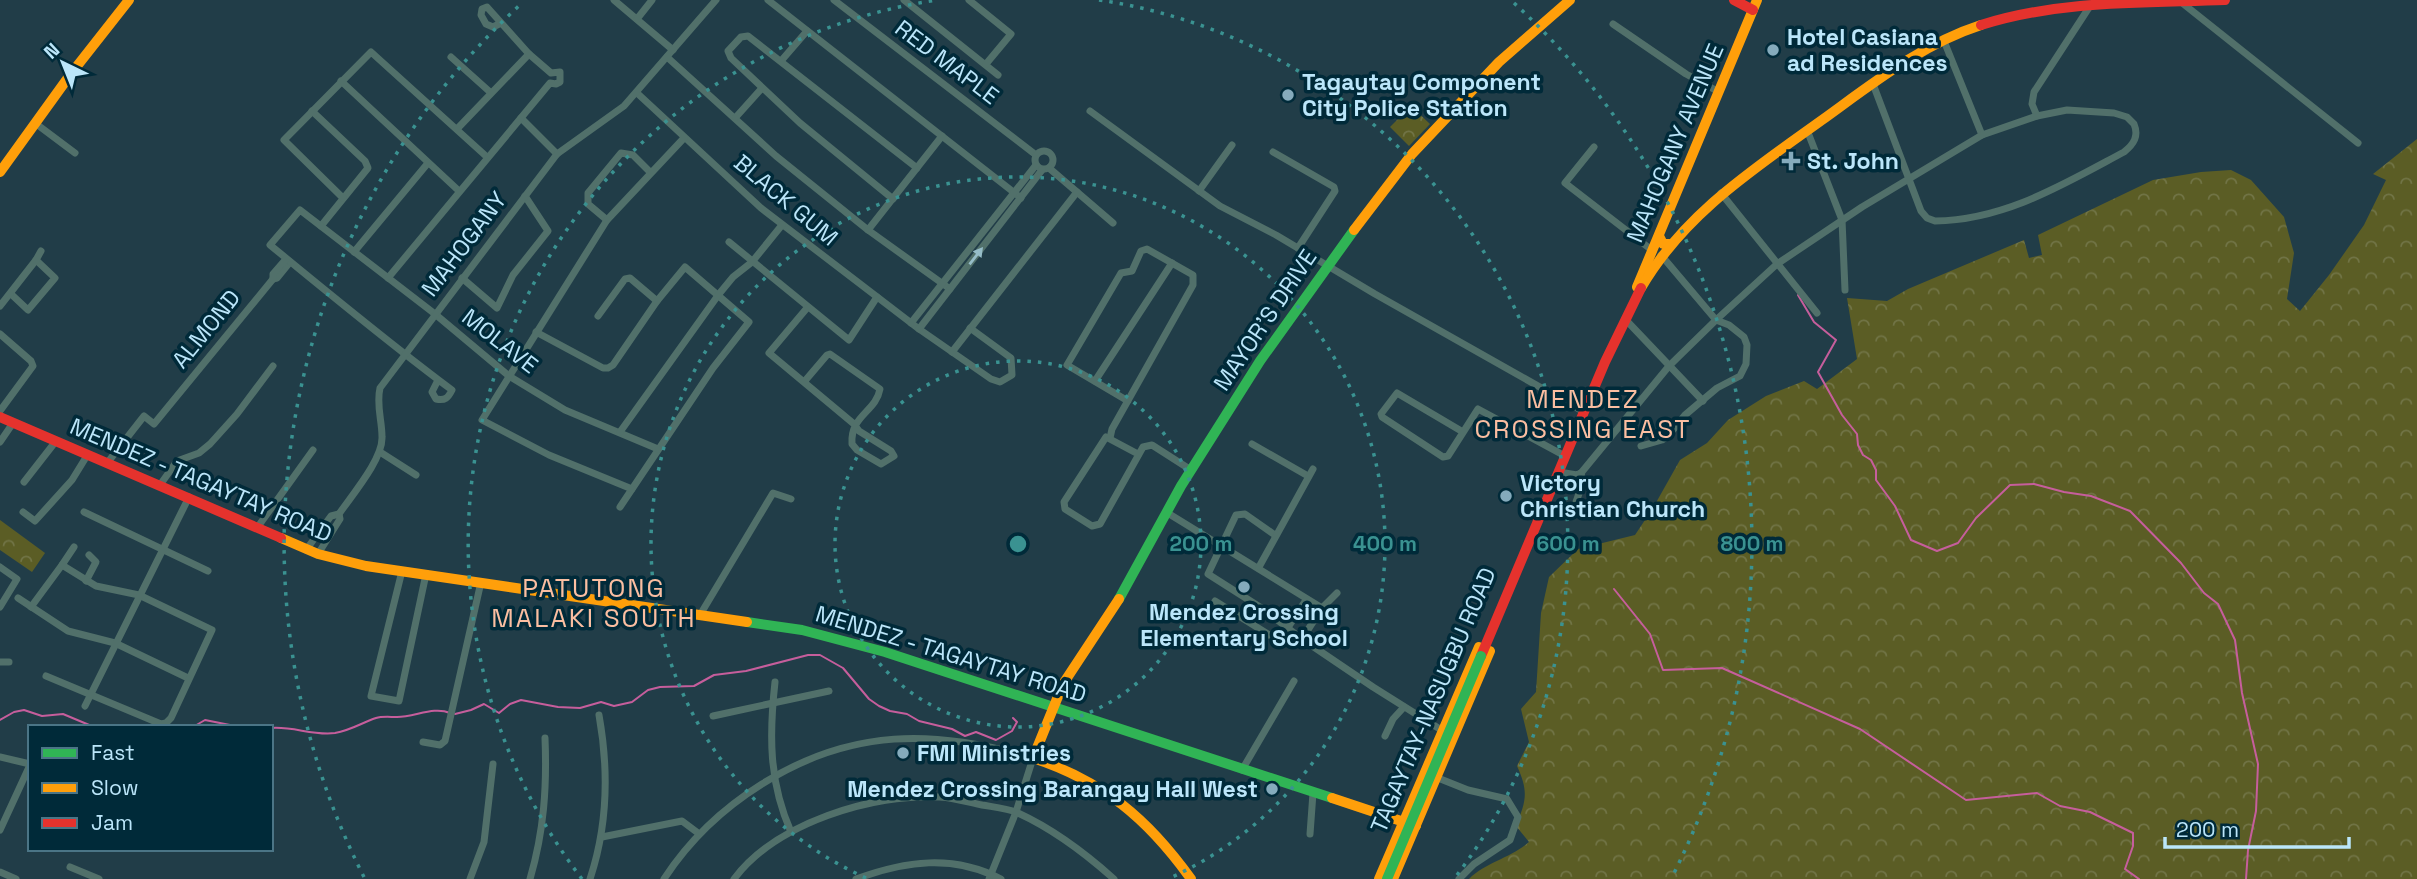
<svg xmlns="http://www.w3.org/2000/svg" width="2417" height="879" font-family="'Space Grotesk',sans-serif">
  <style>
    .forest { fill: url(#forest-crowns) }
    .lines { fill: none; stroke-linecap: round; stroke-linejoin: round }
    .stream { stroke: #c65e9c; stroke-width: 2 }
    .street { stroke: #51706a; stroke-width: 7 }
    .fast { stroke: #30b455; stroke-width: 10 }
    .slow { stroke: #ff9f0a; stroke-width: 10 }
    .jam { stroke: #e5322d; stroke-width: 10 }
    .fast-bridge { stroke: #30b455; stroke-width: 10 }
    .oneway { fill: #96bdc8 }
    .ring { fill: none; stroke: #3a9291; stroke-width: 3.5; stroke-dasharray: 3.5 7 }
    .poi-dot { fill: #85abbc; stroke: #002a39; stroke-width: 2.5 }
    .labels { text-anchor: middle; stroke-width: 7; stroke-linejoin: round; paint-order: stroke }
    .poi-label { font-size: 23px; font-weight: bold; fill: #bbe6fa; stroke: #002a39; text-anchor: start }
    .street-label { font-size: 23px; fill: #bbe6fa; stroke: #002a39 }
    .quarter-label { font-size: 26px; letter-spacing: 2px; fill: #fabea1; stroke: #002a39 }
    .centre { fill: #3a9291; stroke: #002a39; stroke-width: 3.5 }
    .ring-label { font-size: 21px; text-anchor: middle; font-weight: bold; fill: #3a9291; stroke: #002a39; stroke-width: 7; stroke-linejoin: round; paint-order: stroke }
  </style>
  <defs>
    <pattern id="forest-crowns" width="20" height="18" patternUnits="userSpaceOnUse" patternTransform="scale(1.75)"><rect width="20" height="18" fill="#5b5d25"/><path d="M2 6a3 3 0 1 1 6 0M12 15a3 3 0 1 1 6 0" fill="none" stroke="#717446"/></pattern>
  </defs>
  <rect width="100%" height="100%" fill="#213d48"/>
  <g class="forest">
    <path d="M1411,106L1430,124L1409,146L1390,127Z"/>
    <path d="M2417,139V879H1469C1486,862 1511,858 1529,842L1516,826C1526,801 1529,792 1517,766L1529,742L1521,709L1536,692L1541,613L1549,577L1578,549L1635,535L1653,508L1680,460L1707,443L1728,420L1766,396L1804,381L1817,389L1857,359L1847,298L1887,301L1908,289L2024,240L2029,258L2042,255L2038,235L2153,180L2201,172L2231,170L2251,180L2284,217L2294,253L2287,299L2300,311L2329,275L2364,225L2386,180L2373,174Z"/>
    <path d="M0,520L45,553L32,572L0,550Z"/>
  </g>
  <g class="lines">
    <g class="stream">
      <path d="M1798,295L1814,322L1836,340L1818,372L1842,415L1857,434L1858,445L1863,455L1871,460L1876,470V480L1895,506L1911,540L1937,551L1958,543L1976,518L2010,485L2034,484L2064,492L2091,496L2130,511L2181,563L2204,593L2218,604L2235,640L2242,693L2258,764L2256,811L2248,850L2246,879"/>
      <path d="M1614,589L1650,634L1663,670L1722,668L1860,729L1966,800L2037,793L2060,806L2090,812L2133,833V846L2125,869L2139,879"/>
      <path d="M455,714L471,710L484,704L499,713L510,704L521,700L558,707L580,708L601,702L614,706L632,702L648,690L660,687L694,686L714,675L746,671L808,655H820L843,668L869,699L879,706L890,711L907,714L919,721L952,729L965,736L976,732L996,740L1012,731L1017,722L1013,718"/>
      <path d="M0,720L14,712L24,710L42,716L63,714L94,727"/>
      <path d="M193,727L205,720L240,727"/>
      <path d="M271,728C293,726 313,736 335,733C352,730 361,723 376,718C382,716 390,717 397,717C415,717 434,706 450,713"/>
    </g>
    <g class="street">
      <path d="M614,0L673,50"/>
      <path d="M768,0L1021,198"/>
      <path d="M834,0L1036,155"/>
      <path d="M904,0L998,75"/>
      <path d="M969,0L1011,34L986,64"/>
      <path d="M2181,2L2358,143"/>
      <path d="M637,19L652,0"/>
      <path d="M1613,24L1686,74L1719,92"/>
      <path d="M1944,41L1982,135"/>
      <path d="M451,57L490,92"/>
      <path d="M667,57L776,156L868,230L950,289"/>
      <path d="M781,61L807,31"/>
      <path d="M341,81L459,191"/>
      <path d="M637,93L761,208L919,329L991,379L1000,382L1012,375L1011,358L970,328"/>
      <path d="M312,111L365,161L368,168L321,226"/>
      <path d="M1090,111L1220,206L1276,235L1375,294L1584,412"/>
      <path d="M2037,116L2032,104L2034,92L2090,6"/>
      <path d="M736,117L762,88"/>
      <path d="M521,118L557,154"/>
      <path d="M35,123L75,153"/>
      <path d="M457,129L529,54"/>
      <path d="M1807,130L1842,220L1845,290"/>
      <path d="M1594,147L1565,183L1653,251"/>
      <circle cx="1044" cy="160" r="9"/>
      <path d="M1273,152L1334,187L1335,191L1298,248"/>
      <path d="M1049,168L1113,223"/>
      <path d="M1199,191L1232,145"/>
      <path d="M1721,193L1817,313"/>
      <path d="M343,198L284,140L371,52L487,157"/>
      <path d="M893,199L800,123L731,58L728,51L741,37L748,36L917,168"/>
      <path d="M607,220L588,204V193L621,153L633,155L650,172"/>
      <path d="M868,230L942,136"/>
      <path d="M729,242L849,340L877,297"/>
      <path d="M354,252L428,163"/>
      <path d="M388,278L550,83L556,84L560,82V72L551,73L529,54L487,7L482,9L481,15L486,24L493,27L501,23"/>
      <path d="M462,278L497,308L513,275L548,231L525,196"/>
      <path d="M273,279L277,278L290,262"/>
      <path d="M11,294L28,310L55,278L36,260"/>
      <path d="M0,306L36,260L41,251"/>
      <path d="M598,316L625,279L630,278L657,301"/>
      <path d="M1625,319L1703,401"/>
      <path d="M911,323L1036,165"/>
      <path d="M919,329L1042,170"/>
      <path d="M536,332L603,368H608L613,365L657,301L685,267L749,322L713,368L620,507"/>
      <path d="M0,334L31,361L33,366L0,411"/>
      <path d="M952,352L1077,192"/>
      <path d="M438,380L432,392L436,399C445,401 448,398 452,390C390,344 330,294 270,245L300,210L435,314L509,376L565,410L658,449"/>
      <path d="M1095,381L1172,263"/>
      <path d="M804,382L827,355L830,354L880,389C876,412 850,415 852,444L857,450L881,464L894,456L891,451L859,431L854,424L769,353L807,308"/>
      <path d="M620,432L719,294L733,277L752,262L782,225"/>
      <path d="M1463,432L1397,393L1381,414L1382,417L1443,457L1448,456L1478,409L1565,456"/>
      <path d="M1110,438L1112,429L1193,285V275L1147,249L1141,251L1132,271L1121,273L1067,365L1128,401"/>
      <path d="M0,442L13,423"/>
      <path d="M1252,444L1308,476"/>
      <path d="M1641,446L1662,440L1668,436L1685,415L1717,388L1740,376L1746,364L1747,345L1744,337L1729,325L1716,320L1661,255"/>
      <path d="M380,452L416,475"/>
      <path d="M1138,454L1106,437L1064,502L1065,509L1092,526L1100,524L1143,447L1152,445L1191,470"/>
      <path d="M108,462L144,416L154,424L273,279V274L286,259"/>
      <path d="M1559,472L1577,475L1581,473L1669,366L1716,320L1777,264L1862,207L1982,135L2037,116L2067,110L2114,113L2127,117L2134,124C2139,136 2134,144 2124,152C2064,184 2005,220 1935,221L1927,218L1921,211L1873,84"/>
      <path d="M24,482L56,441"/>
      <path d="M160,485L177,461L199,453L210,444L237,414L273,366"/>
      <path d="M632,489L549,455L482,420L607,220L684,138"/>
      <path d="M1576,502L1583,482L1581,473"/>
      <path d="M23,512L35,521L72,480L88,454"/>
      <path d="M84,512L208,571"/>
      <path d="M1166,512L1322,608L1337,593"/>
      <path d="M257,528L313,450"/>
      <path d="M1275,535L1245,514L1236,515L1208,574L1263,609L1302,639L1373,687L1443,731"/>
      <path d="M306,550L331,516L339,514"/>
      <path d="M318,554L340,519L339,514C352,495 383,459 382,437C382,420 376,405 380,388L557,154L624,106L716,0"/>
      <path d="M0,567L17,579L0,607"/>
      <path d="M1259,567L1313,469"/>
      <path d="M402,571L371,696L399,701L426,574"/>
      <path d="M86,581L96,562L89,555"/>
      <path d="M18,598L68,631L115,643L188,678"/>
      <path d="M1215,601L1279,641L1306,600"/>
      <path d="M31,607L62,565"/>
      <path d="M700,615L773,493L791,499"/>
      <path d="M1302,639L1322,608"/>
      <path d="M0,662H9"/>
      <path d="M46,676L161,724L166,723L171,718L212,630L139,595L96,586L62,565L74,547"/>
      <path d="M775,682C769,736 769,782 791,832"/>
      <path d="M85,706L189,497"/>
      <path d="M713,716L829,691"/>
      <path d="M1385,736L1393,719L1404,707"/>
      <path d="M423,742L440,745L445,741L481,582"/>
      <path d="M0,757L30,764"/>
      <path d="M1242,770L1294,681"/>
      <path d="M1433,776L1468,790L1507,799L1518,817L1510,840L1474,864L1459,879"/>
      <path d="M0,830L30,765"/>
      <path d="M1310,834L1313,793"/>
      <path d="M602,837L682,821L698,833"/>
      <path d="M70,867L99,879"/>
      <path d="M0,872L16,879"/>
      <path d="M470,879L484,842L493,764"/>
      <path d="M530,879C544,831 547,787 545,738"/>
      <path d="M590,879C608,825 609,771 599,715"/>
      <path d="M664,879C690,839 722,809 762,784C851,728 935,729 1033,758L1016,812L989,879"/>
      <path d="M734,879C776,823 873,793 940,797C954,798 968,802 982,805C993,807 1007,808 1018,813C1053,829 1085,853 1114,879"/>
      <path d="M856,879C905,861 953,854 1001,879"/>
    </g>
    <g class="fast">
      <path d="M1119,599L1181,486L1260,361L1354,230"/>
      <path d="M747,622L802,630L885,652L1332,798"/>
    </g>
    <g class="slow">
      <path d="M0,172L70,75L129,0"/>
      <path d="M1354,230L1412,154L1499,62L1570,0"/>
      <path d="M1659,236L1663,244H1669"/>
      <path d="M1637,287L1757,0"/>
      <path d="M1641,288C1684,214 1754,169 1822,120C1872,84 1922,44 1981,25"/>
      <path d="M281,538L318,554L366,566L747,622"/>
      <path d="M1119,599L1063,684L1033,758C1103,781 1148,819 1191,879"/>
      <path d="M1332,798L1416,826"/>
      <path d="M1379,879L1479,647"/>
      <path d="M1393,879L1490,651"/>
    </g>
    <g class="jam">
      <path d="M1734,0L1753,10"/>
      <path d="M1981,25C2060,0 2143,3 2225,0"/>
      <path d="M0,417L281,538"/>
      <path d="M1481,656L1605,362L1641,288"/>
    </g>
    <path class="fast-bridge" d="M1387,879L1481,656"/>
  </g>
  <defs><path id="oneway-solid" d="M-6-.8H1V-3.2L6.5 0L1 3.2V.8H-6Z" transform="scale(1.75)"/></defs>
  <use class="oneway" href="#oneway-solid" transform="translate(976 256) rotate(-52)"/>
  <g class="ring">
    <circle cx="1018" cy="544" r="183"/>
    <path d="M866 878A367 367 0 1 1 1170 878"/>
    <path d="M582 879A550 550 0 0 1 937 0M1099 0A550 550 0 0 1 1454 879"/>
    <path d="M364 877A734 734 0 0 1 522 3M1514 3A734 734 0 0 1 1672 877"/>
  </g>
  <g class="poi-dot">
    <circle cx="1773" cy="50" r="7"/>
    <circle cx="1288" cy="95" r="7"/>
    <path d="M1787.5 150.5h7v7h7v7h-7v7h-7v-7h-7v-7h7z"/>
    <circle cx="1506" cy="496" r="7"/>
    <circle cx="1244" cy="587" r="7"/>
    <circle cx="903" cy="753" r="7"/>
    <circle cx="1272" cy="789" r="7"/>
  </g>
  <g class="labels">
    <g class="poi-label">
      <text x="1787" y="45">Hotel Casiana<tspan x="1787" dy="26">ad Residences</tspan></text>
      <text x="1302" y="90">Tagaytay Component<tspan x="1302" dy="26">City Police Station</tspan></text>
      <text x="1807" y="169">St. John</text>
      <text x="1520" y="491">Victory<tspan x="1520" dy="26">Christian Church</tspan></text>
      <text x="1244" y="620" text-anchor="middle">Mendez Crossing<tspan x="1244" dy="26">Elementary School</tspan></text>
      <text x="917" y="761">FMI Ministries</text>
      <text x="1258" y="797" text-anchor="end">Mendez Crossing Barangay Hall West</text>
    </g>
    <g class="street-label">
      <text transform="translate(947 62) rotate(37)" y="8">RED MAPLE</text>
      <text transform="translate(1675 143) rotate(-67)" y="8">MAHOGANY AVENUE</text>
      <text transform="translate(786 200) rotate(40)" y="8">BLACK GUM</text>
      <text transform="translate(464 244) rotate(-53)" y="8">MAHOGANY</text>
      <text transform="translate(1265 320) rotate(-56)" y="8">MAYOR'S DRIVE</text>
      <text transform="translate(206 329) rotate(-51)" y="8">ALMOND</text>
      <text transform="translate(500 341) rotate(38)" y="8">MOLAVE</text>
      <text transform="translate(201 480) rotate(23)" y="8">MENDEZ - TAGAYTAY ROAD</text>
      <text transform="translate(951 654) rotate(17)" y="8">MENDEZ - TAGAYTAY ROAD</text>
      <text transform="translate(1433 700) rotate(-67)" y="8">TAGAYTAY-NASUGBU ROAD</text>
    </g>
    <g class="quarter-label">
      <text x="1583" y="408">MENDEZ<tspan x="1583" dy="30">CROSSING EAST</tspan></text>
      <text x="594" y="597">PATUTONG<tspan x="594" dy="30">MALAKI SOUTH</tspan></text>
    </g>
  </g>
  <circle cx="1018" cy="544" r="10" class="centre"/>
  <g class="ring-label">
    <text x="1201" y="551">200 m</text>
    <text x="1385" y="551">400 m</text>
    <text x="1568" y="551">600 m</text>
    <text x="1752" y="551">800 m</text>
  </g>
  <rect x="28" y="725" width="245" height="126" fill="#002a39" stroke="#4b7586" stroke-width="2"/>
  <rect x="42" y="748" width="35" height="10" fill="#30b455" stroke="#4b7586" stroke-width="2"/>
  <text x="91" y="760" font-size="21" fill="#bbe6fa">Fast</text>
  <rect x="42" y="783" width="35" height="10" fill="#ff9f0a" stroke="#4b7586" stroke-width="2"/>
  <text x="91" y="795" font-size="21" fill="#bbe6fa">Slow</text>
  <rect x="42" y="818" width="35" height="10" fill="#e5322d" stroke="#4b7586" stroke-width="2"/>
  <text x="91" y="830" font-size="21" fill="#bbe6fa">Jam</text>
  <g transform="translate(63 63) rotate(317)" stroke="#002a39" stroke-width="5" paint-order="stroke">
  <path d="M0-5L12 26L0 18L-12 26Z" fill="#bbe6fa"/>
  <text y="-10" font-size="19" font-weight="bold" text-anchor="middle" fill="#bbe6fa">N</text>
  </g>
  <path d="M2165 837v10h184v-10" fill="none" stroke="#bbe6fa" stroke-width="3.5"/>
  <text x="2176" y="837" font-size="21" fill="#bbe6fa" stroke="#002a39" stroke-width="5" paint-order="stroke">200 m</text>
</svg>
